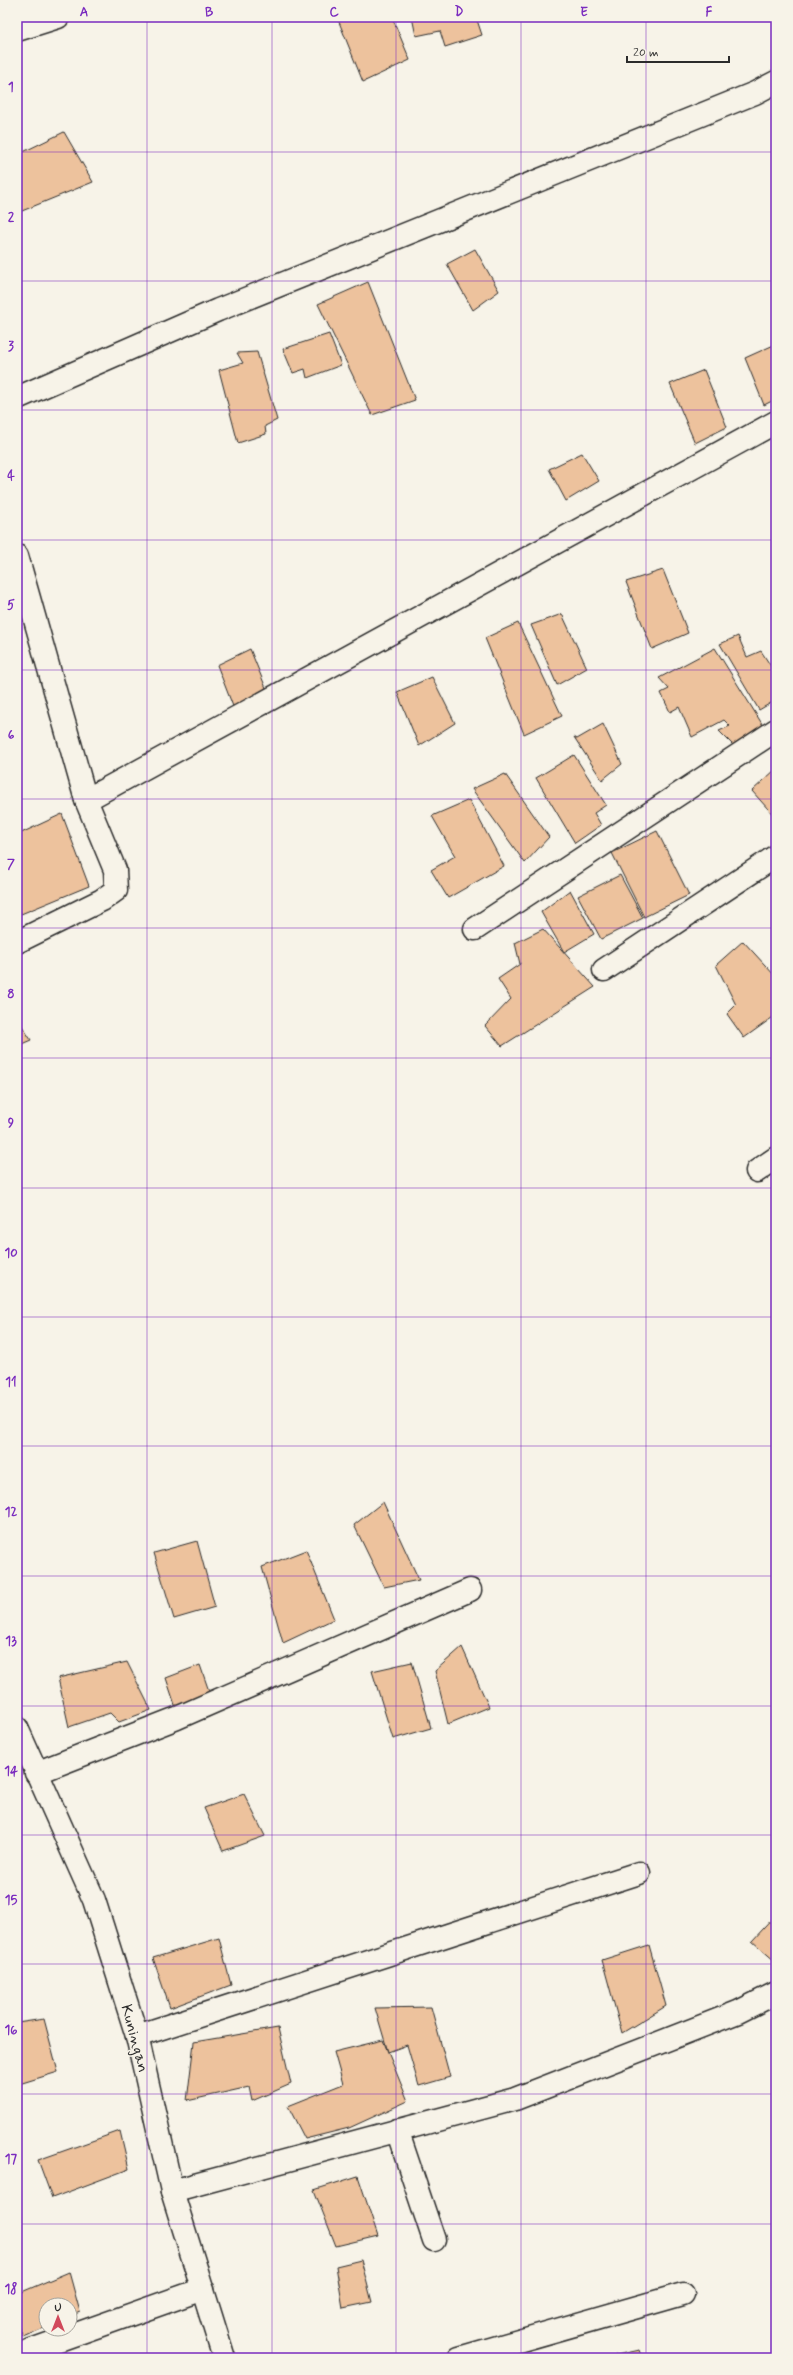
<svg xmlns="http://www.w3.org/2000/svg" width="793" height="2375" font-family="Mynerve,sans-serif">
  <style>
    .building { fill: #edc29d; stroke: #2b2b2b }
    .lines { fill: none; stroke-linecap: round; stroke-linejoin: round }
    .minor-casing { stroke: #2b2b2b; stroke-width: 25 }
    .minor { stroke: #f7f3e8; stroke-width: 22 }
    .grid { fill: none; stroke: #7b2cbf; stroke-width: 1; stroke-opacity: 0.55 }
    .labels { text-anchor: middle; stroke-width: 3; stroke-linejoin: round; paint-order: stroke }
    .street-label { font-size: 16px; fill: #2b2b2b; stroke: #f7f3e8 }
    .neatline { fill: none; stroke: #7b2cbf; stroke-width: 1.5 }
    .grid-label { font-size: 13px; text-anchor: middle; font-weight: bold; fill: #7b2cbf }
  </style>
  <rect width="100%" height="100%" fill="#f7f3e8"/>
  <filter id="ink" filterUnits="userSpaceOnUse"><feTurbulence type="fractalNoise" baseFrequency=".025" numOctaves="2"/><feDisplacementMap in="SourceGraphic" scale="8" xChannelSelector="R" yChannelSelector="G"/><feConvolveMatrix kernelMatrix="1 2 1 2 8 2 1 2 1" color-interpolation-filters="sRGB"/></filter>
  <g filter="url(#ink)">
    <g class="building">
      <path d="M337,17H392L410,60L363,82Z"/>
      <path d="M412,17H476L482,35L445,47L440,31L416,36Z"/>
      <path d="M64,132L93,182L17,213V155Z"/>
      <path d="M475,249L499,291L473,310L447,264Z"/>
      <path d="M368,282L415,400L372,415L318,304Z"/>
      <path d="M329,334L341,365L307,378L305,369L293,373L283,349Z"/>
      <path d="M776,344V399L764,405L745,358Z"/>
      <path d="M257,352L277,420L265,426L266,434L238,443L219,370L243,363L237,353Z"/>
      <path d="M704,370L727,427L695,443L670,384Z"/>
      <path d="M582,453L599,481L566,501L549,469Z"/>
      <path d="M663,570L688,633L652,649L626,582Z"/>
      <path d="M562,614L587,668L557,685L531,625Z"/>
      <path d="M518,623L562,716L524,734L485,638Z"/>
      <path d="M776,625V633L772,627Z"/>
      <path d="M738,636L747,657L761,651L776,674V700L759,710L720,644Z"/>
      <path d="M715,648L764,727L736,748L719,731L730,726L724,720L692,737L679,707L670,712L661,693L669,689L659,678Z"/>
      <path d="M250,649L266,688L234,709L217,665Z"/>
      <path d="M432,677L455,723L419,746L397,692Z"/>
      <path d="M603,724L622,764L602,780L574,737L577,739Z"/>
      <path d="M574,755L606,805L594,813L601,825L575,843L536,778Z"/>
      <path d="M776,769V818L752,791Z"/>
      <path d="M505,774L549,837L525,863L472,789Z"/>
      <path d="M469,800L504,866L448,898L431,870L455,856L432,816Z"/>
      <path d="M62,814L89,886L21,914L17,904V835Z"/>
      <path d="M657,831L689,895L644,917L612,853Z"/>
      <path d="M620,875L643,918L601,939L578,896Z"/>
      <path d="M570,890L594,934L564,952L541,912Z"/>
      <path d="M543,929L595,987L502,1046L485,1026L511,999L498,979L520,964L515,943Z"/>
      <path d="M743,941L776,977V1015L744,1038L727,1014L736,1005L716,965Z"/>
      <path d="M17,1018L31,1040L17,1046Z"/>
      <path d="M383,1502L419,1580L384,1587L354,1525Z"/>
      <path d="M197,1541L215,1607L174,1619L154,1553Z"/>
      <path d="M306,1550L334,1619L283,1643L262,1567Z"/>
      <path d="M462,1647L489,1707L448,1724L435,1671Z"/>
      <path d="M127,1662L151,1710L119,1722L110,1713L69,1727L58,1678Z"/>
      <path d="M412,1662L431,1728L393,1739L372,1671Z"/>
      <path d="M200,1665L211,1697L177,1711L166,1678Z"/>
      <path d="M244,1794L265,1836L223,1851L204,1808Z"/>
      <path d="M776,1915V1962L752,1941Z"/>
      <path d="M219,1938L231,1985L170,2008L153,1958Z"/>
      <path d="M649,1945L666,2006L622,2033L602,1960Z"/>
      <path d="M431,2007L450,2077L419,2086L407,2045L388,2052L375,2008Z"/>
      <path d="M44,2019L58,2072L19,2084L17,2023Z"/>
      <path d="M278,2028L291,2084L252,2101L249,2087L187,2101L194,2042Z"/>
      <path d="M383,2040L408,2101L349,2128L305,2139L288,2106L343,2084L334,2052Z"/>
      <path d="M120,2131L129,2169L52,2198L38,2160Z"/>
      <path d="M358,2176L378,2236L336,2246L314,2190Z"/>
      <path d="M361,2260L372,2302L343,2308L336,2266Z"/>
      <path d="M69,2272L80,2312L70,2316V2305H46V2327L23,2337L17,2323V2294Z"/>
      <path d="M640,2350L643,2358H612V2356Z"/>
    </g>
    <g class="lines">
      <defs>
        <g id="minor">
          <path d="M17,30L58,17"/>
          <path d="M17,398L218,310L755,93L776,82"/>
          <path d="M17,556L86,800"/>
          <path d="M475,929L776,730"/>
          <path d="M17,942L102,900L116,890L115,870L86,800L776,422"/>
          <path d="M604,970L776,856"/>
          <path d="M757,1171L776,1158"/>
          <path d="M17,1728L94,1900L137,2036L172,2191L224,2358"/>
          <path d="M36,1773L177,1718L470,1590"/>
          <path d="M137,2036L639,1873"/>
          <path d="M397,2130L434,2240"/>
          <path d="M172,2191L515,2099L738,2012L776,1993"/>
          <path d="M17,2355L203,2289"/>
          <path d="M459,2358L683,2294"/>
        </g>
      </defs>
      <use href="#minor" class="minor-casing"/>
      <use href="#minor" class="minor"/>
    </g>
  </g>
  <path class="grid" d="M147,17V2358M272,17V2358M396,17V2358M521,17V2358M646,17V2358M17,152H776M17,281H776M17,410H776M17,540H776M17,670H776M17,799H776M17,928H776M17,1058H776M17,1188H776M17,1317H776M17,1446H776M17,1576H776M17,1706H776M17,1835H776M17,1964H776M17,2094H776M17,2224H776"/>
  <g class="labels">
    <g class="street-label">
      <text transform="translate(136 2038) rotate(75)" y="6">Kuningan</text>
    </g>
  </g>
  <rect width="793" height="2375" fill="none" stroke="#f7f3e8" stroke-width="44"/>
  <g transform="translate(58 2317)"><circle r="19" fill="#f7f3e8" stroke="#a5a39c"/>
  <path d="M0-3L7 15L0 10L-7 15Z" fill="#d1495b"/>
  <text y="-6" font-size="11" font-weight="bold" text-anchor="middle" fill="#2b2b2b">U</text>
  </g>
  <path d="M627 56v6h102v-6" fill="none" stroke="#2b2b2b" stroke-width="2"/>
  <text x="633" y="56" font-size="12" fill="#2b2b2b" stroke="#f7f3e8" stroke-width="3" paint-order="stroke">20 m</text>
  <rect x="22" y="22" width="749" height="2331" class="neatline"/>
  <g class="grid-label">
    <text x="84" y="16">A</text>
    <text x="209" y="16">B</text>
    <text x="334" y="16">C</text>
    <text x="459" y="16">D</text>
    <text x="584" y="16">E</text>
    <text x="709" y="16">F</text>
    <text x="11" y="91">1</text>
    <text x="11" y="221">2</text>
    <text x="11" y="350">3</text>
    <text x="11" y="480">4</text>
    <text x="11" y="609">5</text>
    <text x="11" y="739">6</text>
    <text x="11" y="868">7</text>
    <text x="11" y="998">8</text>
    <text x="11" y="1127">9</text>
    <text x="11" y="1257">10</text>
    <text x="11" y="1386">11</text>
    <text x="11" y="1516">12</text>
    <text x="11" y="1645">13</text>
    <text x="11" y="1775">14</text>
    <text x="11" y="1904">15</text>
    <text x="11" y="2034">16</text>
    <text x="11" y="2163">17</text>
    <text x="11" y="2293">18</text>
  </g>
</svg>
